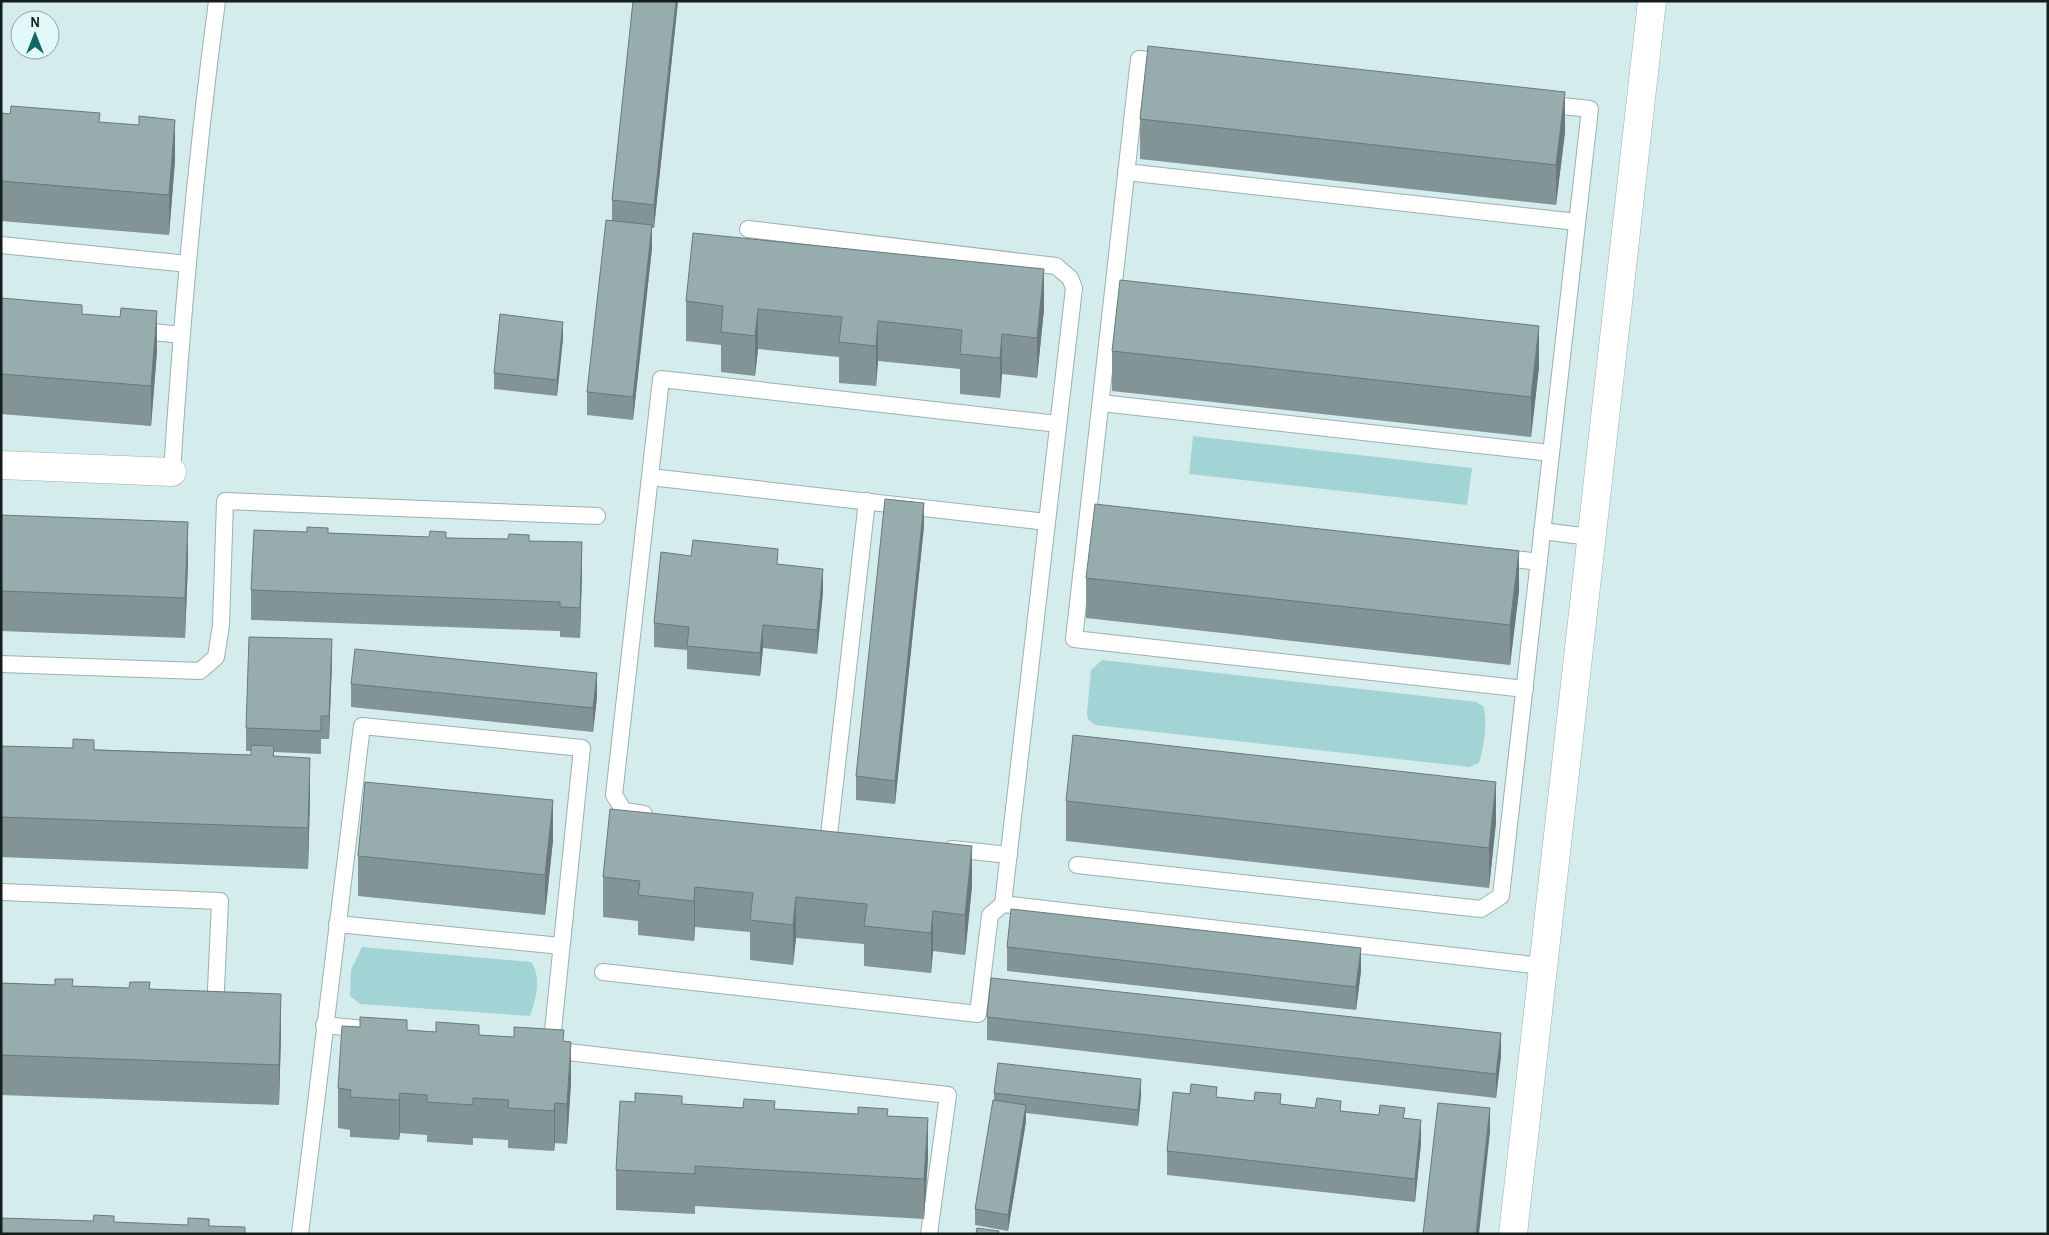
<svg xmlns="http://www.w3.org/2000/svg" width="2049" height="1235" font-family="'Alegreya Sans',sans-serif">
  <style>
    .grass { fill: #a2d4d5 }
    .lines { fill: none; stroke-linecap: round; stroke-linejoin: round }
    .service-casing { stroke: #9aafb0; stroke-width: 18 }
    .minor-casing { stroke: #9aafb0; stroke-width: 29 }
    .tertiary-casing { stroke: #9aafb0; stroke-width: 29 }
    .service { stroke: #fff; stroke-width: 16 }
    .minor { stroke: #fff; stroke-width: 28 }
    .tertiary { stroke: #fff; stroke-width: 28 }
    .wall { fill: #829495 }
    .shaded-wall { fill: #6a7879 }
    .building { fill: #97acad; stroke: #6a7879 }
  </style>
  <rect width="100%" height="100%" fill="#d5ecec"/>
  <g class="grass">
    <path d="M1193,436L1472,468L1467,505L1189,474Z"/>
    <path d="M1102,660L1476,702L1483,706C1488,723 1484,746 1479,763L1469,767L1095,725L1088,719L1087,713L1091,670Z"/>
    <path d="M362,947L531,962C542,977 536,999 530,1016L360,1004L350,996L351,970Z"/>
  </g>
  <g class="lines">
    <defs>
      <g id="service">
        <path d="M1167,62L1139,59L1074,639L1525,689"/>
        <path d="M1126,172L1577,222"/>
        <path d="M748,229L1056,266L1070,278L1074,288L1003,904L1542,966"/>
        <path d="M1,245L188,264"/>
        <path d="M135,330L181,335"/>
        <path d="M1101,403L1551,453"/>
        <path d="M172,472C182,315 196,158 217,1"/>
        <path d="M650,477L1047,522"/>
        <path d="M1542,531L1590,537"/>
        <path d="M1499,557L1539,562"/>
        <path d="M1,664L200,671L216,657L221,625L225,501L597,516"/>
        <path d="M644,814L624,811L614,795L661,379L1058,424"/>
        <path d="M829,835L867,501"/>
        <path d="M952,849L1009,855"/>
        <path d="M1077,865L1481,909L1501,896L1590,109L1544,104"/>
        <path d="M1,892L220,901L215,1011"/>
        <path d="M337,924L561,946"/>
        <path d="M603,972L978,1014L990,915L1003,904"/>
        <path d="M324,1025L364,1029"/>
        <path d="M550,1050L948,1095L929,1234"/>
        <path d="M300,1234L362,726L582,748L551,1050"/>
      </g>
      <path id="minor" d="M1,465L172,472"/>
      <path id="tertiary" d="M1513,1234L1652,1"/>
    </defs>
    <use href="#service" class="service-casing"/>
    <use href="#minor" class="minor-casing"/>
    <use href="#tertiary" class="tertiary-casing"/>
    <use href="#service" class="service"/>
    <use href="#minor" class="minor"/>
    <use href="#tertiary" class="tertiary"/>
  </g>
  <g class="wall">
    <path d="M678,1L654,228H652V248L633,420L587,415V392L612,221V200Z"/>
    <path d="M1,113L100,122L175,160L169,235L1,221Z"/>
    <path d="M1140,119L1565,132L1556,205L1140,159Z"/>
    <path d="M1,298L82,314L157,351L151,426L1,414Z"/>
    <path d="M686,301L1044,309L1037,378L1002,374L1000,398L960,394V369L878,361L876,386L839,383V357L758,349L755,376L721,372V345L686,341Z"/>
    <path d="M563,338L557,396L494,389V373Z"/>
    <path d="M1112,351L1539,367L1531,437L1112,391Z"/>
    <path d="M1,515L188,562L185,638L1,631Z"/>
    <path d="M924,526L895,804L856,800V776Z"/>
    <path d="M328,533L529,541L582,572L580,638L560,637V631L251,620V590Z"/>
    <path d="M691,556L778,564L823,592L817,654L763,648L760,676L687,669V650L654,647V623Z"/>
    <path d="M1086,578L1519,591L1510,665L1086,618Z"/>
    <path d="M332,663L329,739H321V754L274,752V756L310,798L308,869L1,857V746L251,755V751H246V728Z"/>
    <path d="M351,684L597,697L593,732L351,707Z"/>
    <path d="M1066,801L1496,822L1489,888L1066,841Z"/>
    <path d="M553,840L545,915L358,896V856Z"/>
    <path d="M603,877L972,886L965,955L933,951L931,973L864,966V944L796,938L793,965L750,960V932L695,927L694,941L638,935V921L603,917Z"/>
    <path d="M1007,947L1361,971L1356,1010L1007,971Z"/>
    <path d="M1,983L150,989L281,1034L279,1105L1,1095Z"/>
    <path d="M987,1017L1501,1056L1496,1098L987,1040Z"/>
    <path d="M407,1030L564,1041L571,1082L567,1144L555,1143L554,1151L508,1148V1140L473,1138V1145L427,1142V1135L400,1133L399,1140L350,1137V1130L338,1128V1088Z"/>
    <path d="M994,1093L1141,1095L1138,1126L1026,1113V1121L1008,1231L975,1225V1209L994,1100Z"/>
    <path d="M1217,1097L1405,1118L1421,1143L1415,1202L1167,1175V1151Z"/>
    <path d="M682,1104L888,1116L928,1158L924,1219L695,1206V1214L616,1210V1170Z"/>
  </g>
  <g class="shaded-wall">
    <path d="M676,1H678L654,228V205Z"/>
    <path d="M1565,92V132L1556,205V165Z"/>
    <path d="M175,120V160L169,235V195Z"/>
    <path d="M652,225V248L633,420V397Z"/>
    <path d="M1044,269V309L1037,378V338Z"/>
    <path d="M758,309V349L755,376V336Z"/>
    <path d="M157,311V351L151,426V386Z"/>
    <path d="M878,321V361L876,386V346Z"/>
    <path d="M563,322V338L557,396V380Z"/>
    <path d="M1539,326V367L1531,437V397Z"/>
    <path d="M1002,334V374L1000,398V358Z"/>
    <path d="M924,503V526L895,804V781Z"/>
    <path d="M188,522V562L185,638V598Z"/>
    <path d="M582,542V572L580,638V608Z"/>
    <path d="M1519,551V591L1510,665V625Z"/>
    <path d="M823,569V592L817,654V630Z"/>
    <path d="M763,625V648L760,676V653Z"/>
    <path d="M332,639V663L329,739V716Z"/>
    <path d="M597,673V697L593,732V708Z"/>
    <path d="M310,758V798L308,869V828Z"/>
    <path d="M1496,782V822L1489,888V848Z"/>
    <path d="M553,800V840L545,915V875Z"/>
    <path d="M972,846V886L965,955V915Z"/>
    <path d="M695,887V927L694,941V901Z"/>
    <path d="M796,897V938L793,965V925Z"/>
    <path d="M933,911V951L931,973V933Z"/>
    <path d="M1361,948V971L1356,1010V987Z"/>
    <path d="M281,994V1034L279,1105V1065Z"/>
    <path d="M1501,1033V1056L1496,1098V1074Z"/>
    <path d="M571,1042V1082L567,1144V1104Z"/>
    <path d="M1141,1079V1095L1138,1126V1110Z"/>
    <path d="M400,1093V1133L399,1140V1100Z"/>
    <path d="M555,1103V1143L554,1151V1111Z"/>
    <path d="M1026,1105V1121L1008,1231V1215Z"/>
    <path d="M1490,1108V1132L1479,1234H1476Z"/>
    <path d="M928,1118V1158L924,1219V1179Z"/>
    <path d="M1421,1120V1143L1415,1202V1179Z"/>
  </g>
  <g class="building">
    <path d="M633,1H676L654,205L612,200Z"/>
    <path d="M1148,46L1565,92L1556,165L1140,119Z"/>
    <path d="M11,106L100,113L99,122L139,125V116L175,120L169,195L1,181V113L10,114Z"/>
    <path d="M606,220L652,225L633,397L587,392Z"/>
    <path d="M693,233L1044,269L1037,338L1002,334L1000,358L960,354L962,330L878,321L876,346L839,342L842,317L758,309L755,336L721,332L723,306L686,301Z"/>
    <path d="M1120,280L1539,326L1531,397L1112,351Z"/>
    <path d="M1,298L82,305V314L120,317L121,308L157,311L151,386L1,374Z"/>
    <path d="M500,314L563,322L557,380L494,373Z"/>
    <path d="M885,499L924,503L895,781L856,776Z"/>
    <path d="M1095,504L1519,551L1510,625L1086,578Z"/>
    <path d="M1,515L188,522L185,598L1,591Z"/>
    <path d="M307,527L328,528V533L429,537L430,531L446,532V538L508,539L509,534L529,535V541L582,542L580,608L560,607V602L251,590L254,530L307,532Z"/>
    <path d="M693,540L778,549L777,564L823,569L817,630L763,625L760,653L687,646L689,627L654,623L661,552L691,556Z"/>
    <path d="M249,637L332,639L329,716H321V731L246,728Z"/>
    <path d="M355,649L597,673L593,708L351,684Z"/>
    <path d="M1073,735L1496,782L1489,848L1066,801Z"/>
    <path d="M73,739L94,740V750L251,755V745L274,746L273,756L310,758L308,828L1,817V746L73,748Z"/>
    <path d="M365,782L553,800L545,875L358,856Z"/>
    <path d="M610,809L972,846L965,915L933,911L931,933L864,926L867,904L796,897L793,925L750,920L753,893L695,887L694,901L638,895L640,881L603,877Z"/>
    <path d="M1011,909L1361,948L1356,987L1007,947Z"/>
    <path d="M991,978L1501,1033L1496,1074L987,1017Z"/>
    <path d="M55,979H73L72,986L129,988L130,982H150L149,989L281,994L279,1065L1,1055V983L55,985Z"/>
    <path d="M360,1017L407,1020V1030L436,1032V1022L479,1025V1035L514,1037V1027L564,1030L563,1041L571,1042L567,1104L555,1103L554,1111L508,1108L509,1100L473,1098V1105L427,1102V1095L400,1093L399,1100L350,1097L351,1090L338,1088L342,1026L360,1027Z"/>
    <path d="M998,1063L1141,1079L1138,1110L994,1093Z"/>
    <path d="M1191,1084L1217,1087L1216,1097L1254,1101L1255,1092L1281,1094L1280,1104L1315,1108L1317,1098L1341,1101L1340,1111L1379,1115L1380,1105L1405,1108L1403,1118L1421,1120L1415,1179L1167,1151L1173,1092L1190,1094Z"/>
    <path d="M635,1093L682,1096V1104L743,1108L744,1099L775,1101L774,1109L858,1114V1107L888,1109L887,1116L928,1118L924,1179L695,1166V1174L616,1170L620,1101L635,1102Z"/>
    <path d="M993,1100L1026,1105L1008,1215L975,1209Z"/>
    <path d="M1438,1103L1490,1108L1476,1234H1423Z"/>
    <path d="M94,1215L114,1216V1222L188,1225V1218L209,1219V1226L245,1227V1234H1V1218L93,1221Z"/>
    <path d="M977,1228L999,1231L998,1234H976Z"/>
  </g>
  <rect width="2049" height="1235" fill="none" stroke="#151d1d" stroke-width="5"/>
  <g transform="translate(35 35)"><circle r="24" fill="#e2f9fa" stroke="#90a1a2"/>
  <path d="M0-4L9 19L0 12L-9 19Z" fill="#166568"/>
  <text y="-8" font-size="14" font-weight="bold" text-anchor="middle" fill="#151d1d">N</text>
  </g>
</svg>
